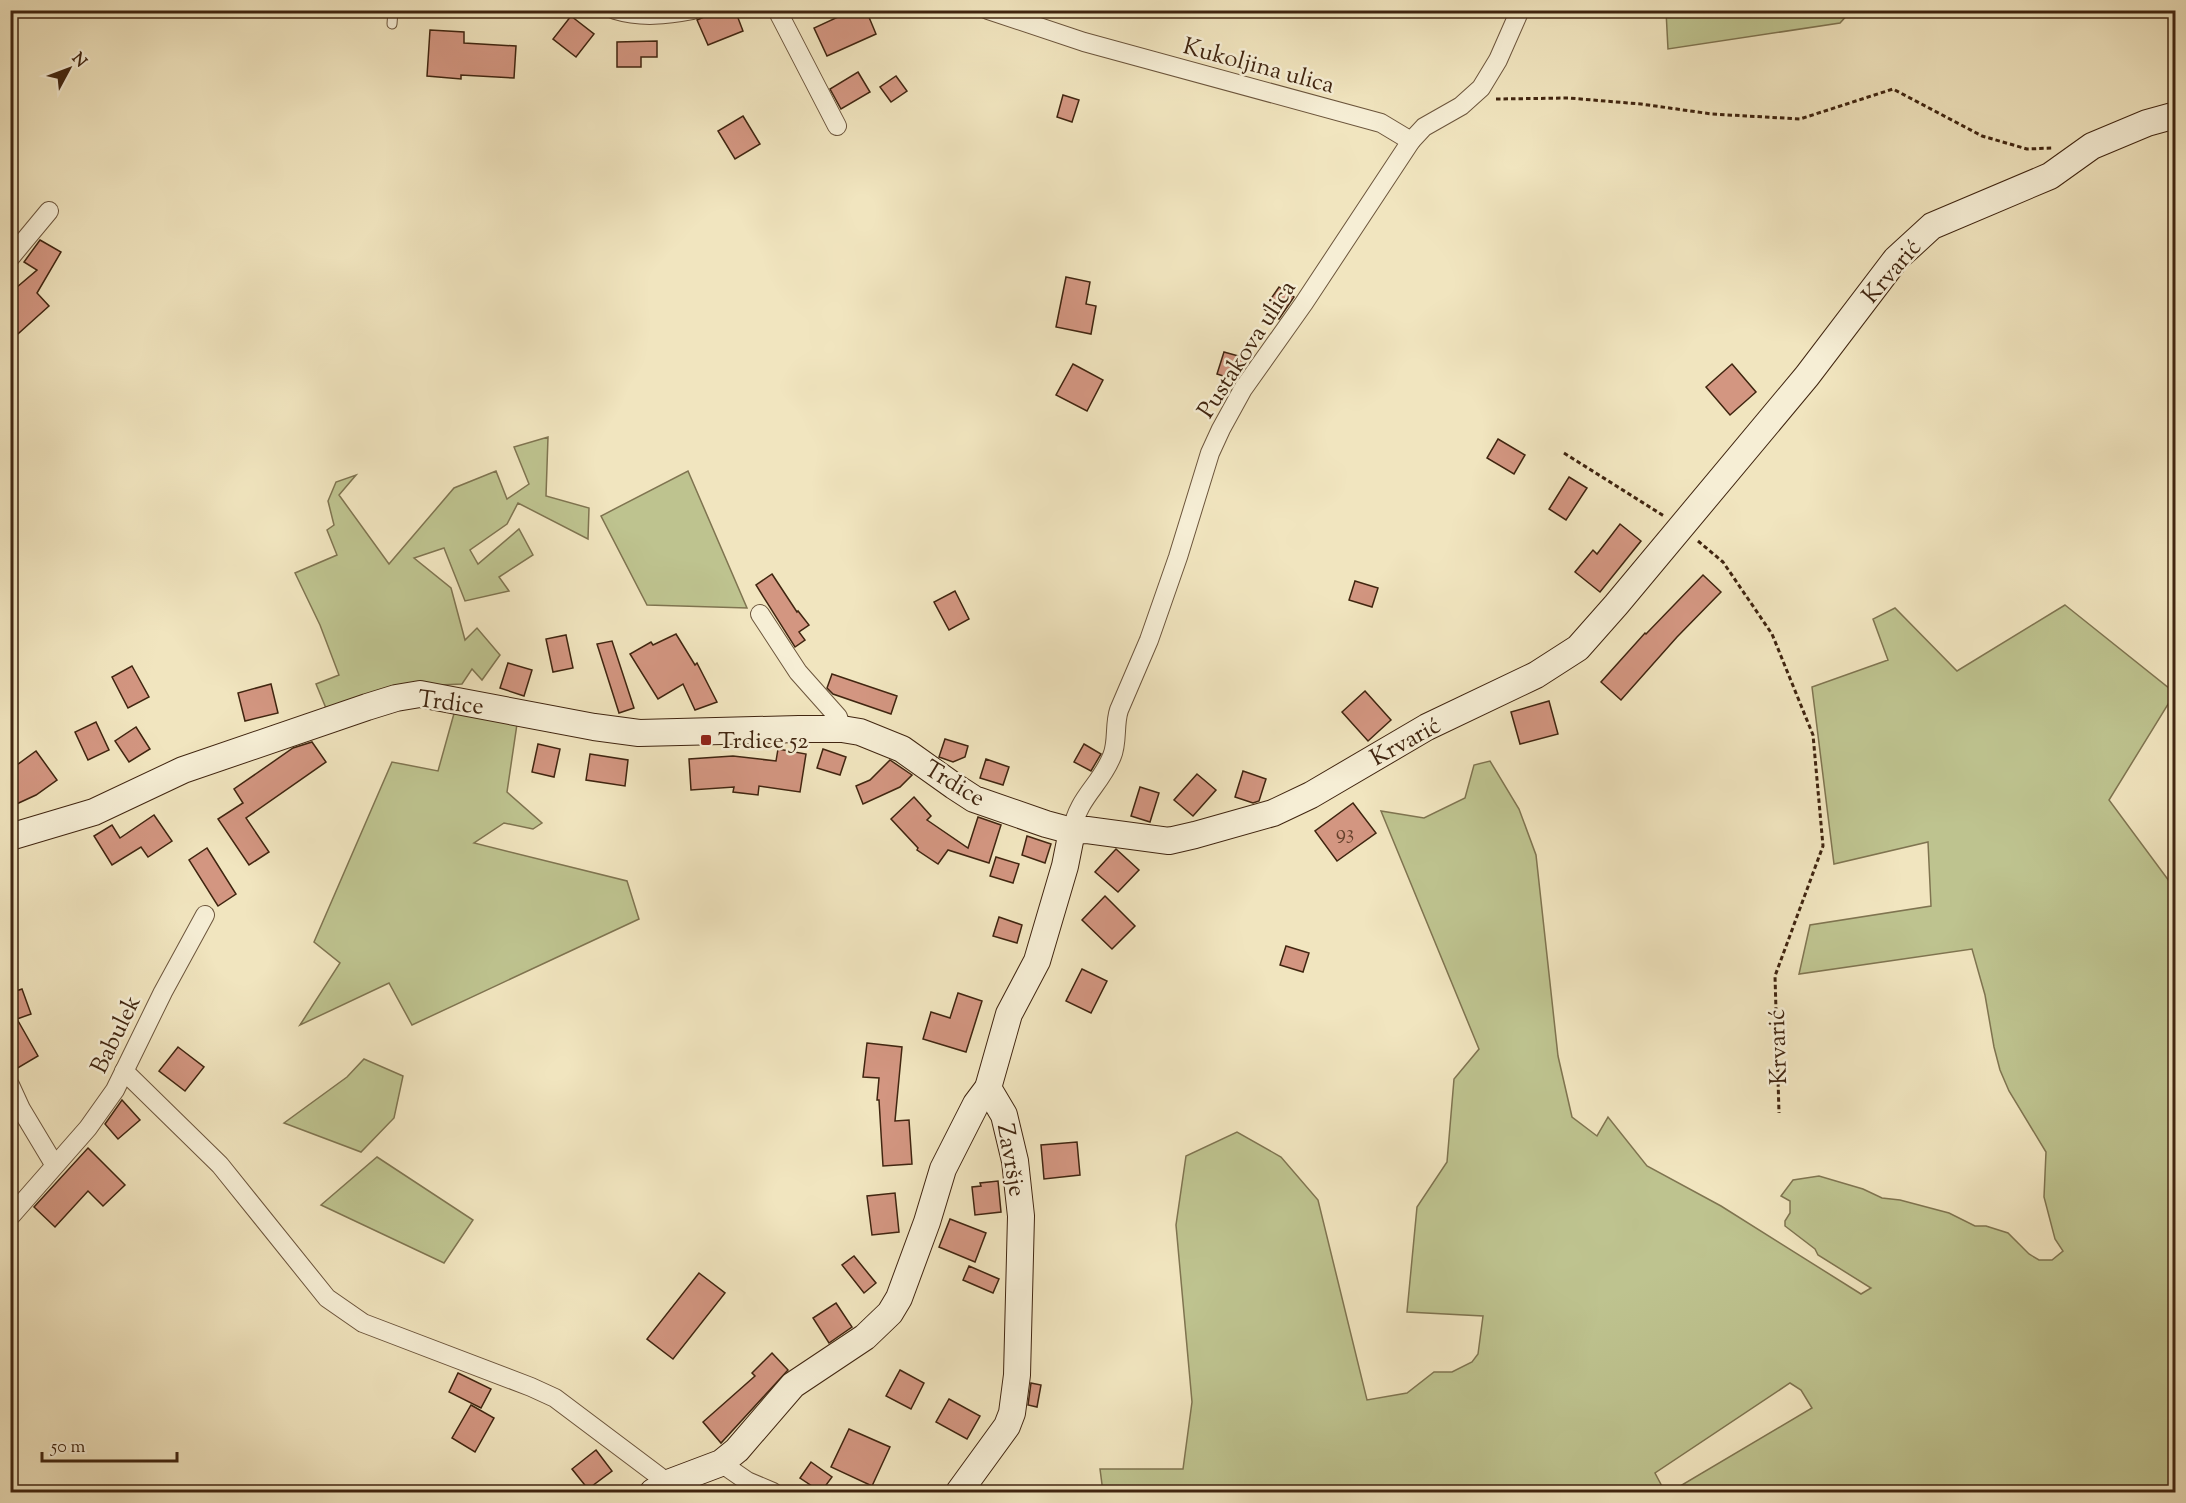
<svg xmlns="http://www.w3.org/2000/svg" width="2186" height="1503" font-family="'Sorts Mill Goudy',serif">
  <style>
    .green { fill: #bec38f; stroke: #7f7450; stroke-width: 1.5 }
    .building { fill: #d39681; stroke: #402510; stroke-width: 1.5 }
    .lines { fill: none; stroke-linecap: round; stroke-linejoin: round }
    .lane-casing { stroke: #6c553c; stroke-width: 11 }
    .street-casing { stroke: #6c553c; stroke-width: 20 }
    .secondary-casing { stroke: #402510; stroke-width: 28 }
    .path { stroke: #402510; stroke-width: 3; stroke-dasharray: 4.5 3; stroke-linecap: butt }
    .lane { stroke: #f6eed5; stroke-width: 9 }
    .street { stroke: #f6eed5; stroke-width: 18 }
    .secondary { stroke: #f6eed5; stroke-width: 26 }
    .poi-dot { fill: #8f2418; stroke: #f6eed5; stroke-width: 2 }
    .labels { text-anchor: middle; stroke-width: 5; stroke-linejoin: round; paint-order: stroke }
    .number-label { font-size: 21px; fill: #65412c }
    .street-label { font-size: 24px; fill: #402510; stroke: #f6eed5 }
    .poi-label { font-size: 24px; fill: #402510; stroke: #f6eed5; text-anchor: start }
  </style>
  <rect width="100%" height="100%" fill="#f1e5bf"/>
  <filter id="stains"><feTurbulence type="fractalNoise" baseFrequency=".00333" numOctaves="4"/><feColorMatrix values="0 0 0 0 .2 0 0 0 0 .09 0 0 0 0 .02 0 0 0 .5 -.17"/></filter>
  <radialGradient id="worn" r=".72"><stop offset=".6" stop-color="#630" stop-opacity="0"/><stop offset="1" stop-color="#630" stop-opacity=".3"/></radialGradient>
  <g class="green">
    <path d="M1666,11V10L1851,11L1840,23L1668,49Z"/>
    <path d="M548,437L546,496L589,508L588,539L518,503L507,524L470,550L478,564L519,529L533,555L499,577L509,591L465,601L444,548L414,558L451,588L465,640L477,628L500,655L482,680L472,669L462,684L439,685L328,713L316,684L339,675L320,625L295,573L337,555L327,530L334,525L328,501L336,482L356,475L339,495L389,564L454,488L496,471L507,499L529,484L514,447Z"/>
    <path d="M688,471L747,608L647,605L601,516Z"/>
    <path d="M2065,605L2175,693L2109,800L2175,889V1492H1670L1812,1408L1801,1390L1790,1383L1655,1473L1665,1492H1103L1100,1469H1183L1192,1402L1176,1225L1186,1156L1237,1132L1281,1157L1318,1200L1367,1400L1407,1393L1434,1372H1452L1472,1362L1478,1354L1483,1316L1407,1312L1417,1207L1447,1162L1454,1079L1479,1049L1381,811L1424,818L1465,798L1474,765L1490,761L1519,809L1536,855L1558,1056L1572,1117L1597,1136L1608,1117L1647,1166L1721,1206L1861,1294L1871,1288L1818,1255L1815,1249L1785,1226V1221L1790,1213V1201L1781,1196L1793,1180L1819,1176L1863,1189L1882,1198L1900,1200L1949,1213L1975,1226H1986L2008,1233L2029,1254L2039,1260H2052L2063,1251L2055,1239L2044,1197L2046,1152L2009,1091L2000,1070L1994,1047L1985,995L1972,949L1799,974L1810,925L1931,906L1928,842L1834,864L1812,687L1888,660L1873,619L1895,608L1957,671Z"/>
    <path d="M455,710L517,724L507,792L542,823L533,829L504,823L474,843L627,881L639,919L412,1025L389,983L300,1025L340,963L314,942L392,762L438,771Z"/>
    <path d="M364,1059L403,1076L394,1118L361,1152L284,1123L347,1077Z"/>
    <path d="M377,1157L473,1220L444,1263L321,1205Z"/>
  </g>
  <g class="building">
    <path d="M720,10H735L743,31L708,45L697,20Z"/>
    <path d="M853,10H866L876,34L827,56L814,28Z"/>
    <path d="M571,16L594,34L576,57L553,39Z"/>
    <path d="M430,30L464,32V43L516,46L514,78L461,75V79L427,76Z"/>
    <path d="M657,41V57H641V67H617V42Z"/>
    <path d="M858,72L870,92L841,109L830,89Z"/>
    <path d="M896,76L907,91L891,102L880,87Z"/>
    <path d="M1063,95L1079,100L1072,122L1057,117Z"/>
    <path d="M743,116L760,144L735,159L718,131Z"/>
    <path d="M40,240L61,252L37,293L49,306L10,341V293L37,270L24,262Z"/>
    <path d="M1066,277L1090,282L1086,304L1096,306L1091,334L1056,327Z"/>
    <path d="M1279,287L1294,297L1279,319L1264,309Z"/>
    <path d="M1224,352L1249,359L1236,380L1217,374Z"/>
    <path d="M1073,364L1103,380L1087,411L1056,395Z"/>
    <path d="M1732,364L1756,392L1730,415L1706,387Z"/>
    <path d="M1498,439L1525,455L1514,474L1487,458Z"/>
    <path d="M1569,477L1587,488L1566,520L1549,509Z"/>
    <path d="M1620,524L1641,541L1600,592L1575,572L1593,550L1597,554Z"/>
    <path d="M772,574L797,612L798,611L809,625L799,632L805,640L795,647L756,585Z"/>
    <path d="M1703,575L1721,592L1677,637L1621,700L1601,682L1645,633L1646,634Z"/>
    <path d="M1355,581L1378,588L1372,607L1349,600Z"/>
    <path d="M955,591L969,619L949,630L934,602Z"/>
    <path d="M676,634L695,665L697,663L717,702L695,710L683,684L658,699L630,654L651,642L653,645Z"/>
    <path d="M566,635L573,668L553,672L546,639Z"/>
    <path d="M612,641L634,708L619,713L597,644Z"/>
    <path d="M508,663L532,670L524,696L500,688Z"/>
    <path d="M132,666L149,697L128,708L112,677Z"/>
    <path d="M832,674L897,696L891,714L833,694L827,688Z"/>
    <path d="M271,684L278,713L245,721L238,693Z"/>
    <path d="M1365,691L1391,720L1368,741L1342,712Z"/>
    <path d="M1549,701L1558,734L1520,744L1511,712Z"/>
    <path d="M96,722L109,750L88,760L75,732Z"/>
    <path d="M136,727L150,749L129,762L115,741Z"/>
    <path d="M945,739L968,746L965,757L953,762L939,757Z"/>
    <path d="M312,742L326,762L246,818L269,852L249,865L218,819L243,803L234,789L293,748Z"/>
    <path d="M538,744L560,749L554,777L532,772Z"/>
    <path d="M1084,744L1101,754L1091,771L1074,762Z"/>
    <path d="M778,749L806,754L800,792L759,786L758,795L733,792L734,787L691,790L689,759L733,756L776,761Z"/>
    <path d="M823,749L846,757L840,775L817,768Z"/>
    <path d="M36,751L57,780L36,795L10,807V770Z"/>
    <path d="M590,754L628,760L625,786L586,780Z"/>
    <path d="M986,759L1009,767L1003,785L980,778Z"/>
    <path d="M890,760L912,775L900,787L863,804L856,786L870,780Z"/>
    <path d="M1243,771L1266,779L1259,801L1253,803L1235,797Z"/>
    <path d="M1197,774L1216,790L1193,816L1174,800Z"/>
    <path d="M1140,787L1159,793L1150,822L1131,816Z"/>
    <path d="M914,797L931,816L927,820L968,848L978,817L1001,825L989,863L948,850L938,864L917,850L918,848L891,819Z"/>
    <path d="M1353,803L1376,833L1337,861L1315,831Z"/>
    <path d="M154,815L172,841L148,857L141,847L112,865L94,836L112,825L120,838Z"/>
    <path d="M1027,836L1051,844L1045,863L1022,855Z"/>
    <path d="M207,848L236,894L218,906L189,860Z"/>
    <path d="M1116,849L1139,870L1118,892L1095,872Z"/>
    <path d="M996,857L1019,864L1013,883L990,876Z"/>
    <path d="M1105,896L1135,926L1112,949L1082,920Z"/>
    <path d="M999,917L1022,925L1017,943L993,936Z"/>
    <path d="M1286,946L1309,953L1303,972L1280,965Z"/>
    <path d="M1082,969L1107,981L1091,1013L1066,1001Z"/>
    <path d="M22,989L31,1014L17,1019L38,1056L16,1069L10,1059V993Z"/>
    <path d="M958,993L982,1001L966,1052L923,1039L931,1012L950,1018Z"/>
    <path d="M867,1043L902,1047L895,1121L909,1120L912,1164L883,1166L879,1100H877L879,1078L863,1077Z"/>
    <path d="M178,1047L204,1067L185,1091L159,1071Z"/>
    <path d="M122,1100L140,1120L118,1139L105,1124Z"/>
    <path d="M1077,1142L1080,1175L1044,1179L1041,1145Z"/>
    <path d="M88,1148L125,1185L103,1206L88,1191L55,1227L34,1207Z"/>
    <path d="M998,1181L1001,1212L975,1215L972,1187L981,1186L980,1183Z"/>
    <path d="M895,1193L899,1232L872,1235L867,1196Z"/>
    <path d="M950,1219L986,1233L975,1262L939,1247Z"/>
    <path d="M854,1256L876,1283L864,1293L842,1265Z"/>
    <path d="M969,1266L999,1279L993,1293L963,1280Z"/>
    <path d="M699,1273L725,1293L673,1359L647,1339Z"/>
    <path d="M836,1303L852,1327L829,1343L813,1318Z"/>
    <path d="M772,1353L788,1370L721,1443L703,1422L755,1376L752,1373Z"/>
    <path d="M900,1370L924,1383L911,1409L886,1396Z"/>
    <path d="M458,1373L491,1389L481,1408L449,1392Z"/>
    <path d="M1031,1383L1041,1385L1037,1407L1028,1405Z"/>
    <path d="M949,1399L980,1416L967,1439L936,1422Z"/>
    <path d="M471,1405L494,1418L475,1452L452,1438Z"/>
    <path d="M849,1429L890,1447L872,1486L831,1467Z"/>
    <path d="M596,1450L612,1471L588,1489L572,1469Z"/>
    <path d="M811,1462L832,1477L821,1492L800,1478Z"/>
  </g>
  <g class="lines">
    <defs>
      <path id="lane" d="M392,24L393,10"/>
      <g id="street">
        <path d="M615,10C641,18 667,15 693,10"/>
        <path d="M777,10L837,126"/>
        <path d="M988,10L1084,42L1381,123L1411,141"/>
        <path d="M10,258L49,211"/>
        <path d="M760,614L798,672L838,717L842,729"/>
        <path d="M1072,831C1078,797 1100,786 1112,756C1118,742 1114,725 1119,710L1149,640L1178,557L1210,453L1221,429L1243,389L1304,303L1411,141L1424,127L1461,106L1481,88L1498,60L1520,10"/>
        <path d="M124,1071L220,1165L327,1298L363,1323L531,1387L555,1398L668,1483"/>
        <path d="M10,1085L21,1109L54,1164"/>
        <path d="M10,1217L88,1128L115,1090L163,992L205,915"/>
        <path d="M721,1463L747,1481L773,1492"/>
      </g>
      <g id="secondary">
        <path d="M10,837L94,812L183,770L367,707L396,698L420,694L594,727L639,733L799,729H842L860,732L902,749L954,786L974,799L1046,824L1072,831L1087,830L1169,841L1195,835L1273,813L1311,795L1427,727L1536,675L1578,648L1616,605L1807,376L1896,259L1932,226L2050,176L2092,146L2147,123L2176,115"/>
        <path d="M653,1492L668,1483L721,1463L737,1450L793,1385L865,1337L890,1313L899,1298L927,1222L943,1169L976,1104L988,1088L1009,1014L1037,961L1065,866L1072,831"/>
        <path d="M959,1492L1007,1426L1012,1413L1017,1375L1021,1216L1015,1161L1004,1115L988,1088"/>
      </g>
    </defs>
    <use href="#lane" class="lane-casing"/>
    <use href="#street" class="street-casing"/>
    <use href="#secondary" class="secondary-casing"/>
    <g class="path">
      <path d="M1496,99L1569,98L1641,104L1712,114L1800,119L1893,89L1982,136L2027,149L2052,148"/>
      <path d="M1564,453L1664,516"/>
      <path d="M1698,541L1723,562L1772,634L1813,735L1823,846L1775,976L1779,1113"/>
    </g>
    <use href="#lane" class="lane"/>
    <use href="#street" class="street"/>
    <use href="#secondary" class="secondary"/>
  </g>
  <rect class="poi-dot" x="700" y="734" width="12" height="12" rx="3"/>
  <g class="labels">
    <g class="number-label">
      <text x="1345" y="839">93</text>
    </g>
    <g class="street-label">
      <text transform="translate(1259 65) rotate(15)" y="8">Kukoljina ulica</text>
      <text transform="translate(1891 271) rotate(-49)" y="8">Krvarić</text>
      <text transform="translate(1246 349) rotate(-57)" y="8">Pustakova ulica</text>
      <text transform="translate(451 702) rotate(7)" y="8">Trdice</text>
      <text transform="translate(1405 741) rotate(-29)" y="8">Krvarić</text>
      <text transform="translate(955 783) rotate(31)" y="8">Trdice</text>
      <text transform="translate(115 1034) rotate(-64)" y="8">Babulek</text>
      <text transform="translate(1777 1047) rotate(-92)" y="8">Krvarić</text>
      <text transform="translate(1012 1160) rotate(80)" y="8">Završje</text>
    </g>
    <g class="poi-label">
      <text x="718" y="748">Trdice 52</text>
    </g>
  </g>
  <rect width="2186" height="1503" fill="none" stroke="#f1e5bf" stroke-width="36"/>
  <rect x="12" y="12" width="2162" height="1479" fill="none" stroke="#402510" stroke-width="3"/>
  <rect x="18" y="18" width="2150" height="1467" fill="none" stroke="#402510" stroke-width="1.5"/>
  <g transform="translate(69 69) rotate(49)" stroke="#f6eed5" stroke-width="4.5" paint-order="stroke">
  <path d="M0-4.5L10 22L0 15L-10 22Z" fill="#402510"/>
  <text y="-9" font-size="16" font-weight="bold" text-anchor="middle" fill="#402510">N</text>
  </g>
  <path d="M42 1452v9h135v-9" fill="none" stroke="#402510" stroke-width="3"/>
  <text x="51" y="1452" font-size="18" fill="#402510" stroke="#f6eed5" stroke-width="4.5" paint-order="stroke">50 m</text>
  <rect width="100%" height="100%" filter="url(#stains)"/>
  <rect width="100%" height="100%" fill="url(#worn)"/>
</svg>
